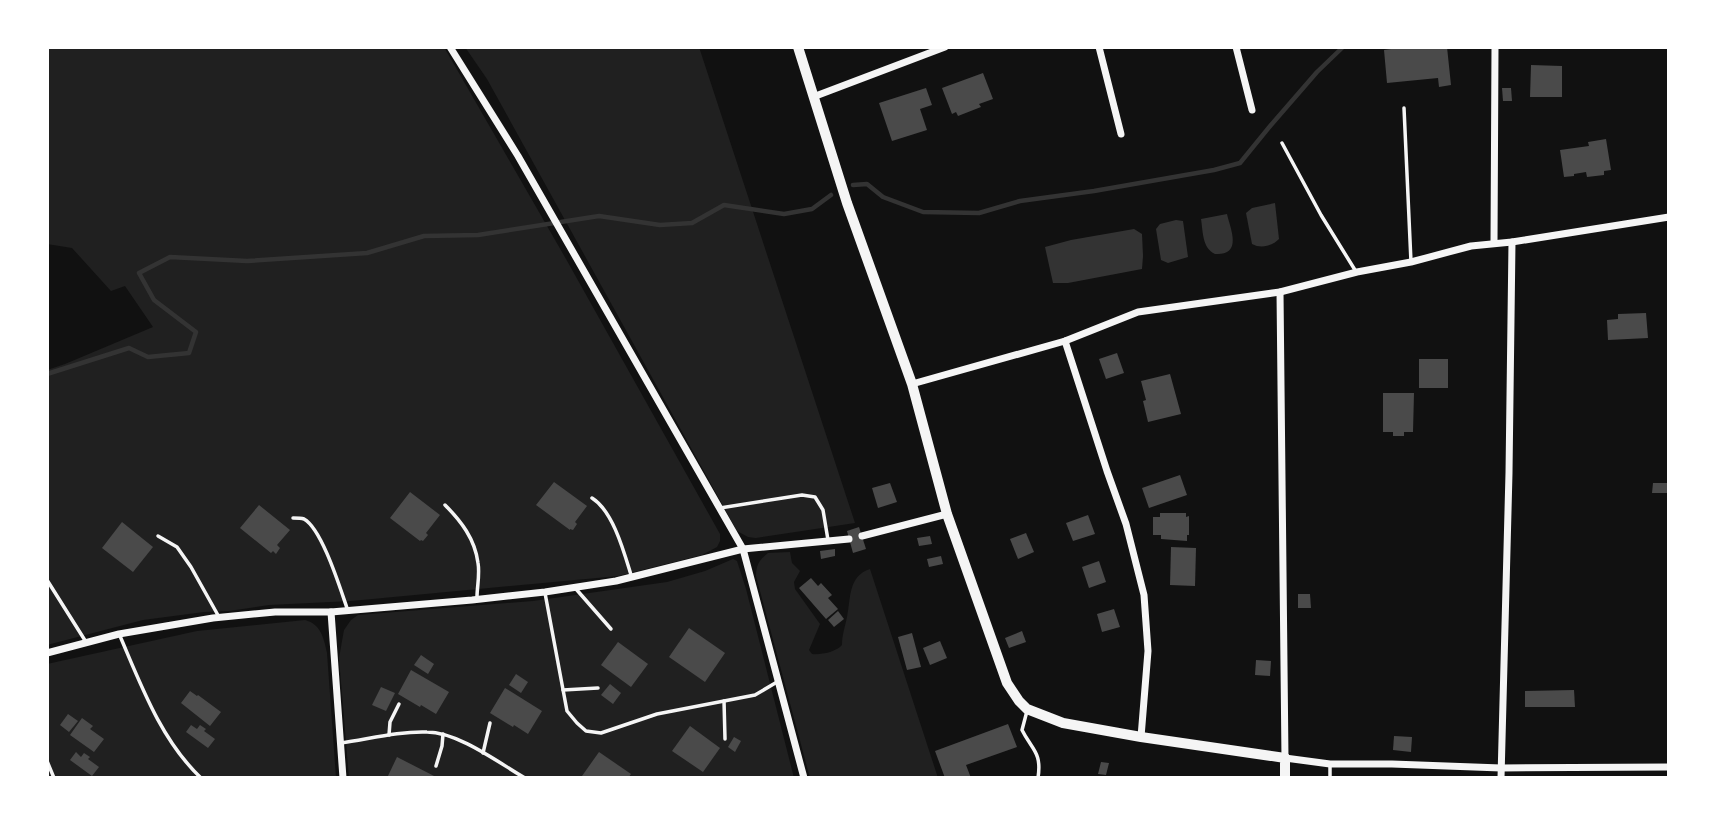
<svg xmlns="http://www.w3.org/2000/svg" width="1716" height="825" font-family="'Roboto Condensed',sans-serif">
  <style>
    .green { fill: #202020 }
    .water { fill: #333 }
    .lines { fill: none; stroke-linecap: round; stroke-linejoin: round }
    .stream { stroke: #333; stroke-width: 4.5 }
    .building { fill: #4a4a4a }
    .service { stroke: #f5f5f5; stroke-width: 3.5 }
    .minor { stroke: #f5f5f5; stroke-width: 7 }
    .tertiary { stroke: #f5f5f5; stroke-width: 10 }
  </style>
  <rect width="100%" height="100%" fill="#111"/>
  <g class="green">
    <path d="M47,47H444L566,259L720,534V541L717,547L702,555L618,576L351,601L269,605L229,611L204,612L143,620L47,645V370L65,364L153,327L125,286L111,291L72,248L47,244Z"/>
    <path d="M465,47H699L855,523L756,538L748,537L737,531L487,79Z"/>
    <path d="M790,552L792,563L800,571L794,582L795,589L820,624L809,650L812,654C821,655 836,652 842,645C842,635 845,627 847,617C851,598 848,576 870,569L938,778H810L756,576C756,565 760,559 768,553Z"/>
    <path d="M733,559L737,561L746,589L794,778H349L339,658L344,630L351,620L358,615L533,601L667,582L705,571Z"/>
    <path d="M305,620C321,624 324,639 327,653L336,778H47V664L197,631Z"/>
  </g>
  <g class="water">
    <path d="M1275,203L1279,239C1272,246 1261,249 1252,244L1246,213L1252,208Z"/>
    <path d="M1227,214C1229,224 1239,246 1227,252C1223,254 1219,254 1215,254C1202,248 1203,231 1201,219Z"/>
    <path d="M1176,220L1183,221L1188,257L1168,263L1161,260L1156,229L1160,224Z"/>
    <path d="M1134,229L1142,234L1143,256L1142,269L1068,283H1053L1045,247L1071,240Z"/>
  </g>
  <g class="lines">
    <g class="stream">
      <path d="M853,185L867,184L883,197L923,212L979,213L1020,201L1094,191L1214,170L1240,163L1271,125L1317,72L1343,47"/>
      <path d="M47,374L129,348L148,357L189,353L196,332L154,300L139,273L170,257L247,261L367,253L424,236L478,235L599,216L660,225L692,223L724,205L784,214L812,209L831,195"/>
    </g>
  </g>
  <g class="building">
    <path d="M1405,47H1447L1451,85L1439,87L1438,78L1387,83L1384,50Z"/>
    <path d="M1531,65L1562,66V97H1530Z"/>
    <path d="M983,73L993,99L979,104L981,107L958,116L956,112L952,114L942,88Z"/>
    <path d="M926,88L932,105L920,109L927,130L892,141L879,103Z"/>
    <path d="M1502,88H1511L1512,101H1503Z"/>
    <path d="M1606,139L1611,170L1604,171V175L1587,177L1586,172L1574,174V176L1564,177L1560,150L1589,146L1588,142Z"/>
    <path d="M1646,313L1648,338L1608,340L1607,320L1618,319V314Z"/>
    <path d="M1117,353L1124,373L1106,379L1099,359Z"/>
    <rect x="1419" y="359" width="29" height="29"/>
    <path d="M1170,374L1181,414L1148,422L1143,401L1146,400L1141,381Z"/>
    <path d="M1383,393H1414L1413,432H1404V436H1393V432H1383Z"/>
    <path d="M1180,475L1187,495L1149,508L1142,488Z"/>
    <path d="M554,482L587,506L575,522L577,524L573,530L570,529V530L536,505Z"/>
    <path d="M890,483L897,502L878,508L872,488Z"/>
    <path d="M1653,483H1669V493H1652Z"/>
    <path d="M410,492L440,515L426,533L428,535L423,541L421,540L420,541L390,518Z"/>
    <path d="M259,505L290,530L277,545L280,548L276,554L273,551L271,553L240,528Z"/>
    <path d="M1160,513H1186V517L1189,516V535H1187V541L1161,539V535H1153V517H1160Z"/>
    <path d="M1088,515L1095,534L1073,541L1066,523Z"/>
    <path d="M122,522L153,547L133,572L102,548Z"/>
    <path d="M859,527L866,549L853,553L847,531Z"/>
    <path d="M1026,533L1034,552L1018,559L1010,539Z"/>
    <path d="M930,536L932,544L919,546L917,538Z"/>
    <path d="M1171,547L1196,548L1195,586L1170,585Z"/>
    <path d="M835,549V556L821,559L820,551Z"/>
    <path d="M941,556L943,564L929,567L927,559Z"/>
    <path d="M1099,561L1106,582L1089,588L1082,567Z"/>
    <path d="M811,578L818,586L821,583L832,595L828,598L838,609L826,619L799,588Z"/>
    <path d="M1298,594H1310L1311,608H1298Z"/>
    <path d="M1114,609L1120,627L1102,632L1097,614Z"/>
    <path d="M838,611L844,619L834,627L828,620Z"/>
    <path d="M689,628L725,653L705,682L669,657Z"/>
    <path d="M1022,631L1026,642L1009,648L1005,638Z"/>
    <path d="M912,633L921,667L907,670L898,637Z"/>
    <path d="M940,641L947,658L930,665L923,648Z"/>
    <path d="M618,642L648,664L631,687L601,665Z"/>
    <path d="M421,655L434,664L428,674L414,665Z"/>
    <path d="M1256,660L1271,661L1270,676L1255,675Z"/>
    <path d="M411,670L449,692L436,714L421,705L420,707L398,694Z"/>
    <path d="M516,674L528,682L521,693L509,685Z"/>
    <path d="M610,684L621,693L613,704L601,695Z"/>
    <path d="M381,687L395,693L386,711L372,705Z"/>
    <path d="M505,688L542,711L528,734L514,725L513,727L490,713Z"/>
    <path d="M1574,690L1575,707H1525V691Z"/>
    <path d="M190,691L197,696L198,695L221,712L210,726L181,703Z"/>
    <path d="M68,714L78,721L69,732L60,725Z"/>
    <path d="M82,718L93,726L90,729L104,739L94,752L70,735Z"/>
    <path d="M1008,724L1017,747L966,765L971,778H945L935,751Z"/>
    <path d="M191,725L197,729L200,725L206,729L204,731L215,739L208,748L186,732Z"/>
    <path d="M690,726L720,748L703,772L672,751Z"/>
    <path d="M1394,736L1412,737L1411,752L1393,750Z"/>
    <path d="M734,737L741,741L735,752L728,747Z"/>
    <path d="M76,752L81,757L84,753L90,757L88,759L99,767L92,776L70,760Z"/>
    <path d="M599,752L631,774L628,778H584L582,776Z"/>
    <path d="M397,757L438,778H387Z"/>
    <path d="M1101,762L1109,763L1106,775L1098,774Z"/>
  </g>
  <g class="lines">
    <g class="service">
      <path d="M1404,108L1411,262"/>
      <path d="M1282,143L1321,215L1355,270"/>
      <path d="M592,498C613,511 624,552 631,575"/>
      <path d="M445,505C461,521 475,539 478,563C480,574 477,587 477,597"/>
      <path d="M720,508L802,495L815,497L823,510L828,540"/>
      <path d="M293,518C295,518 301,518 304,519C322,529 340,588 347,608"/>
      <path d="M158,536L177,547L191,567L219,617"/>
      <path d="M47,580L86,642"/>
      <path d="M576,589L611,629"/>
      <path d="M545,593L567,711L577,723L586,731L601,733L657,714L755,695L777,682"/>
      <path d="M120,636C141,685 161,740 201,778"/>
      <path d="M563,690L598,688"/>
      <path d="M724,701L725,739"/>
      <path d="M1027,711L1022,730C1032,750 1042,752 1038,778"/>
      <path d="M389,735L390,722L399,704"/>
      <path d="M341,743C369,739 399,731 427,732C458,732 499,763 525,778"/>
      <path d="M483,753L490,723"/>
      <path d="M47,761L54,778"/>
      <path d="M436,766L442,746L443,734"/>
      <path d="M1330,778V766"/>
    </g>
    <g class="minor">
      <path d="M450,47L518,156L743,549L804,778"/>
      <path d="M1099,47L1121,134"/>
      <path d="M1236,47L1252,110"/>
      <path d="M813,97L945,47"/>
      <path d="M1494,243L1495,47"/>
      <path d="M1280,292L1285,758L1330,764H1392L1501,768L1669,767"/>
      <path d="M1065,341L1107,471L1126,524L1144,595L1148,651L1141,737"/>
      <path d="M912,384L1065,341L1138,312L1280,292L1357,272L1411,262L1471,246L1512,242L1669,217"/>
      <path d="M862,536L947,514"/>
      <path d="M331,612L343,778"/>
      <path d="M47,653L119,634L213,618L275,612H331L472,600L545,592L616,581L743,549L849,539"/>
      <path d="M1501,778L1509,473L1512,242"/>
    </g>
    <path class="tertiary" d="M798,47L847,203L912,384L947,514L1007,683L1019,701L1027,709L1063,723L1141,737L1285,758V778"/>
  </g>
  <rect width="1716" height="825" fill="none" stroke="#ffffff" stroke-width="98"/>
</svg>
